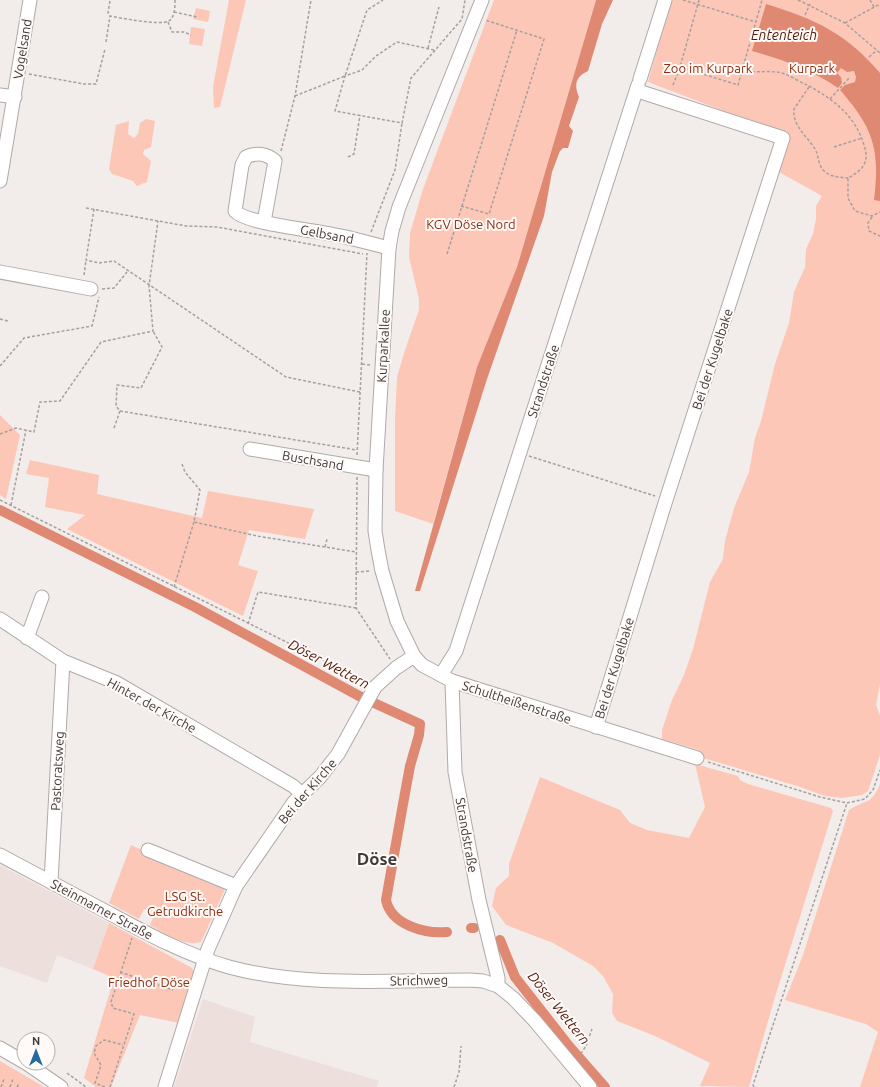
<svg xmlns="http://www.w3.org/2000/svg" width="880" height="1087" font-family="Ubuntu,sans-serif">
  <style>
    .built { fill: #eddfdb }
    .green { fill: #fdc7b8 }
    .water { fill: #df8972 }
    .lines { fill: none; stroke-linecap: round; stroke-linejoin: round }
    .canal { stroke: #df8972; stroke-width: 10 }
    .minor-casing { stroke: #afaaa8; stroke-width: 15 }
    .path { stroke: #a5a09f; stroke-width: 1.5; stroke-dasharray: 3 2; stroke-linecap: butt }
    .minor { stroke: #fff; stroke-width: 13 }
    .labels { text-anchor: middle; stroke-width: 4; stroke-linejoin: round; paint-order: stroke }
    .street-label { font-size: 13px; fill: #3e3b3b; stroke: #fffaf8 }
    .park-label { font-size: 13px; fill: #902c0e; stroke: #fffaf8 }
    .water-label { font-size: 14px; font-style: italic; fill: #511b0c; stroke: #fffaf8 }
    .district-label { font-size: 17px; font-weight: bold; fill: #3e3b3b; stroke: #fffaf8 }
  </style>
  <rect width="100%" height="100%" fill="#f2ecea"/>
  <g class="built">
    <path d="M0,865L109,923L93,969L57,955L47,983L0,966Z"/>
    <path d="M203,999L255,1017L250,1042L379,1081L377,1087H174Z"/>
  </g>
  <g class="green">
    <path d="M229,0H246L220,107L214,108L213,87Z"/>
    <path d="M494,0H596L517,267L477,367L433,524L395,511V419L397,377L406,347L419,310V299L409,257L410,233L423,189Z"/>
    <path d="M671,0H880V684L876,705L880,715V755L868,791L862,795L842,798L825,796L797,786L700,757L699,750L662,739V730L672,700L684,675L693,649L710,582L723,559L725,541L734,508L749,472L755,438L761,421L775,364L789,323L794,292L805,267L806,249L813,234L816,219V206L822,196L779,172L789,140L784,131L737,116L648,82Z"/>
    <path d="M196,8L210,11L208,22L193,19Z"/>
    <path d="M191,27L205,29L202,46L189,44Z"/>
    <path d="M146,119L155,121L151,147L144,150L143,154L151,161L147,182L137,186L133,181L112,174L109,169L116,125L129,121L128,134L134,138L138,134L140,123Z"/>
    <path d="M0,415L20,435L6,499L0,495Z"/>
    <path d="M30,460L99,475L97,494L202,518L208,491L314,509L305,539L249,530L238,565L258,571L243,616L67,529L85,515L45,507L49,478L26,474Z"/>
    <path d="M695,764L738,776L740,780L748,784L831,808L833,811L775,997L749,1087L700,1086L710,1063L655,1036L617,1021L612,1013L613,994L603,976L593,966L553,943L506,925L492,906L496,888L509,876V864L540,777L620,810L630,823L647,830L689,838L705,807Z"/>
    <path d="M880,784V1087H860L878,1032L866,1024L785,1000L803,955L849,810C865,799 871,806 880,784Z"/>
    <path d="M131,845L226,887L201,942C183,947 165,933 150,925L155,913L144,909L139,919L109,903Z"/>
    <path d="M109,923L192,968L194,973L179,1023L140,1015L111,1087H96L84,1078L114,978L93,969Z"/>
    <path d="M0,1061L41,1085L43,1087H0Z"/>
  </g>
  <g class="water">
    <path d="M596,0H613L602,24L588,71C575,77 574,85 579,97L569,126L573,131L568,148H563L560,151L552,172L544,216L487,379L420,591H415L477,367L517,267Z"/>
    <path d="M766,4C815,19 846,33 880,73V201L874,200C880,149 874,129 840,90L845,85L855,82L856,77L854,71L847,72L841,68L837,73L841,77L842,83L838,88C811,69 783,60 752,51Z"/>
  </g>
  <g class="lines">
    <g class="canal">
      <path d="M0,510L195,607L361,697L420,724L419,735L410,766L403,804L386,900C391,925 425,934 447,932"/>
      <path d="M471,928H474"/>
      <path d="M500,940L515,977L569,1046L605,1087"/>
    </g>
    <defs>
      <g id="minor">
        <path d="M482,0L399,207L392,231L389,248L376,470L375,531L378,550L382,571L397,621L414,656L422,665L452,681L697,758"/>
        <path d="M640,79L665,0"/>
        <path d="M0,95L15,97"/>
        <path d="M0,181L30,0"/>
        <path d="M264,222L275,161C267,154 256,152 246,157L242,165L235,211C246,224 315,230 335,235C353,238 371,244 389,248"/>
        <path d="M0,272L91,289"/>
        <path d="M250,449L376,470"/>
        <path d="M0,619L63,661L117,683L293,786L302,794"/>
        <path d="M27,638L42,597"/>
        <path d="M441,675L456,651L638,85"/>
        <path d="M452,681L455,772L479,900L498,978V986"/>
        <path d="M596,727L666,500L783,138L638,91"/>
        <path d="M148,850L236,886"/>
        <path d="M0,855C36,874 71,893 107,912C146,933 186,955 229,967C307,988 390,980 470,980L483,981L498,986L513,998L535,1021L590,1087"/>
        <path d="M51,882L63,661"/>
        <path d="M0,1048L24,1062"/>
        <path d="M26,1063L61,1087"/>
        <path d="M165,1087L208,949L236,886L294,802L320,777L338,754L375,687L396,668L414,656"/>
      </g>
    </defs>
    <use href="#minor" class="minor-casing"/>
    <g class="path">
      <path d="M683,0L756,22"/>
      <path d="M699,0L680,67L738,85L762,0"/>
      <path d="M798,0L845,23L880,53"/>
      <path d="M870,0L874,7"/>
      <path d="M110,1L108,13L110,16C121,18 161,26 169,21C175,17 175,6 175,0"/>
      <path d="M174,12L197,17"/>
      <path d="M805,15L810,4"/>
      <path d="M168,22L172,32H184L191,35"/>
      <path d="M845,23L880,4"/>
      <path d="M106,42L110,16"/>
      <path d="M428,48L439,7"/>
      <path d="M434,50L397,42L376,56L362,70L345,76L335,111L402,123L411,78L462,19L465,0"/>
      <path d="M869,57L877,50"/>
      <path d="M742,70C756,74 771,69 785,74C792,77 800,82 807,85C833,99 855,115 864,145C870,162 863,170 848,178V198L855,211L872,216L880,212"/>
      <path d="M29,74L84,84H96L105,49"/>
      <path d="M673,85L680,67"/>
      <path d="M809,87L794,109C792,127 809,137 816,151C819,158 818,165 824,171C830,177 839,177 848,178"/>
      <path d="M295,96L345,76L367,10L383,0"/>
      <path d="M830,99L850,77"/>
      <path d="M834,147L862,138"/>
      <path d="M281,151L295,96L311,0"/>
      <path d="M348,157L354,154L360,115"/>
      <path d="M461,206L489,214L544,39L485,20"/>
      <path d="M86,208L186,226L217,227L363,254"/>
      <path d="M94,209L86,260L99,263L114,261L286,377L360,392"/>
      <path d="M872,217L868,223L869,231L880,236"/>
      <path d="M371,232L395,170L402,123"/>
      <path d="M447,254L517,30"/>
      <path d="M84,275L86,260"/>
      <path d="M102,289L114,288L127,272"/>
      <path d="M0,319L8,321"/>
      <path d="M362,364L370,365"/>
      <path d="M0,366L24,338L92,326L99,297"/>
      <path d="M120,411L357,450"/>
      <path d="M114,428L120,411L116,406L117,385L141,388L162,347L153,331"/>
      <path d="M0,434L16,428L34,432L40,402L60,401L101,342L153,331L149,286L158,221"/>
      <path d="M357,455L367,253"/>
      <path d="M529,456L655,496"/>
      <path d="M182,464L185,472L200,490L194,522L257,536L356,552"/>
      <path d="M357,477L356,608L390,659"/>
      <path d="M0,500L365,681"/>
      <path d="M11,505L26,430"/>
      <path d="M325,547L327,539"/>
      <path d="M356,572L370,571"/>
      <path d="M174,587L194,522"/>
      <path d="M248,624L258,592L356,608"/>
      <path d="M708,762L820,797L847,803L865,799L873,790L880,770"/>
      <path d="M120,972L173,990"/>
      <path d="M582,1058L580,1055L586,1046L592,1029"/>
      <path d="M67,1073L86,1087"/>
      <path d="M1,1087L4,1079"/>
      <path d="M10,1087L13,1079"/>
      <path d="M17,1087L19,1083"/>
      <path d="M105,1087L95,1083L101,1065L94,1053L96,1046L104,1040L123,1045"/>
      <path d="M110,1087L134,1014L113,1008L111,1002L132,938"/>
      <path d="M454,1087L459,1072L461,1046"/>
      <path d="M754,1087L753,1085L847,803"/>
    </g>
    <use href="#minor" class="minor"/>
  </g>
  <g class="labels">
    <g class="street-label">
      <text transform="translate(22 49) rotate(-81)" y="5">Vogelsand</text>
      <text transform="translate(327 234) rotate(11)" y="5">Gelbsand</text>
      <text transform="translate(383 346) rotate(-87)" y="5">Kurparkallee</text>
      <text transform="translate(712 359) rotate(-72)" y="5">Bei der Kugelbake</text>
      <text transform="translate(543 381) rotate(-72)" y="5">Strandstraße</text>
      <text transform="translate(313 460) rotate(10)" y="5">Buschsand</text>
      <text transform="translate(614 668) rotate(-73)" y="5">Bei der Kugelbake</text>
      <text transform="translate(517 702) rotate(18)" y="5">Schultheißenstraße</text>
      <text transform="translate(152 705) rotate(29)" y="5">Hinter der Kirche</text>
      <text transform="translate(57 771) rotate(-87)" y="5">Pastoratsweg</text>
      <text transform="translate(307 791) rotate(-49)" y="5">Bei der Kirche</text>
      <text transform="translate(467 835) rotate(80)" y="5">Strandstraße</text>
      <text transform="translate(102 909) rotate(28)" y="5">Steinmarner Straße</text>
      <text transform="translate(419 980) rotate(-1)" y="5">Strichweg</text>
    </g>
    <g class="park-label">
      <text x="708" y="73">Zoo im Kurpark</text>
      <text x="812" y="73">Kurpark</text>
      <text x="471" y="229">KGV Döse Nord</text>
      <text x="185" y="901">LSG St.<tspan x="185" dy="15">Getrudkirche</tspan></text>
      <text x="149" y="987">Friedhof Döse</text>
    </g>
    <g class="water-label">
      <text x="784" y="40">Ententeich</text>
      <text transform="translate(329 664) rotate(28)" y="5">Döser Wettern</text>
      <text transform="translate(559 1008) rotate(51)" y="5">Döser Wettern</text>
    </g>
    <g class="district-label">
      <text x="377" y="865">Döse</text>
    </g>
  </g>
  <g transform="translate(36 1051)"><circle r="19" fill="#fffaf8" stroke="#b2aeac"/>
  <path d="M0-3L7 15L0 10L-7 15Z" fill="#266a9f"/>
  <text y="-6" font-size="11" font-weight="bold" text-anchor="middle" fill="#3e3b3b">N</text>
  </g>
</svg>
